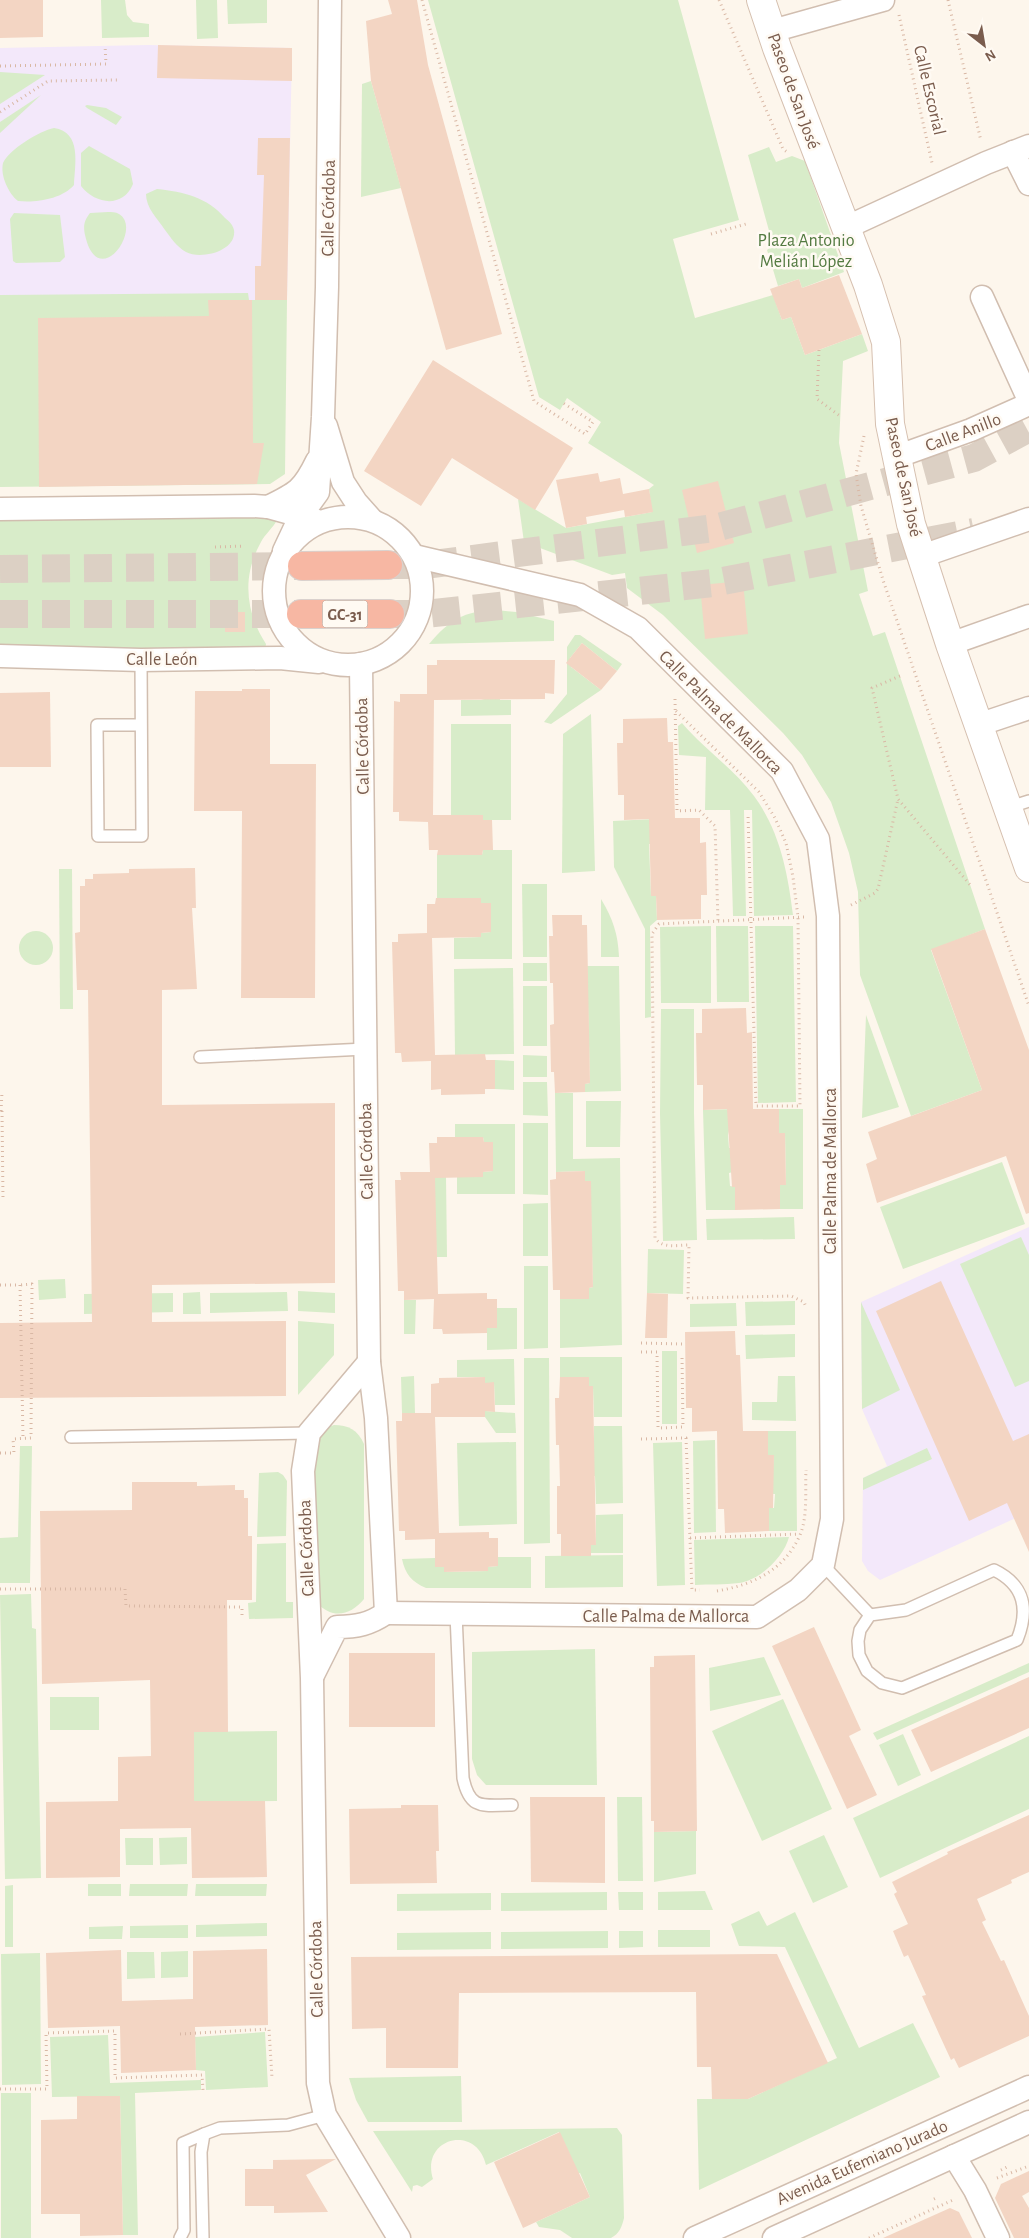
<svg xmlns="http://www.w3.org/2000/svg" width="1029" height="2238" font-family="'Alegreya Sans',sans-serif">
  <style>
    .education { fill: #f3e8fa }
    .green { fill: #d8ecc9 }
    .building { fill: #f3d5c3 }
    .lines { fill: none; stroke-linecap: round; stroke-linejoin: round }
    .highway-tunnel { stroke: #dcd0c4; stroke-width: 28; stroke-dasharray: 28 14; stroke-linecap: butt }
    .lane-casing { stroke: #d1beb0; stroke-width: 14 }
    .street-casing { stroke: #d1beb0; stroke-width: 25 }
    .secondary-casing { stroke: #d6c0b0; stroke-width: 30 }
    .highway-casing { stroke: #dad1cd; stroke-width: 30 }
    .path { stroke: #d9b8a5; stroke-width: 3; stroke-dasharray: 1 4; stroke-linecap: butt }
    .lane { stroke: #fff; stroke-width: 11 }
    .street { stroke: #fff; stroke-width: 22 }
    .secondary { stroke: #fff; stroke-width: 28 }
    .highway { stroke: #f7b7a3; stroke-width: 28 }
    .labels { text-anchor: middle; stroke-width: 5; stroke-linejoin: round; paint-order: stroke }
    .shield { fill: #fffaf3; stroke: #a28b7f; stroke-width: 1 }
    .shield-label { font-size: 16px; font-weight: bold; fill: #7a5c4d }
    .street-label { font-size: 18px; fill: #7a5c4d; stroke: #fffaf3 }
    .park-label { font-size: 18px; fill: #537a41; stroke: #fffaf3 }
  </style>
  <rect width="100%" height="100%" fill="#fdf6ec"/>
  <g class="education">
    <path d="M148,45L292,48L287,300L0,302V48Z"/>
    <path d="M1029,1227V1512L880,1580L868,1571L862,1561L863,1478L887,1466L862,1409L861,1302Z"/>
  </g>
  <g class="green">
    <path d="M101,0H125L127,15L133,22L149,24V37L102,38Z"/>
    <path d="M196,0H217L218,38L197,39Z"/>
    <path d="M227,0H267V23L228,24Z"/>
    <path d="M428,0H678L739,220L673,239L695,318L773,295L782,320L791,317L805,355L862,334L868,351L843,361L839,443L868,591L859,594L873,636L885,632L985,929L931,950L982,1090L911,1116L860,975L858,892L849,853L831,802L802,755L783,733L663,615L627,588L625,573L612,575L524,542L518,499L566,528L652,512L649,489L654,485L588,443L601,422L567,398L560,410L539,397Z"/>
    <path d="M0,72L45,75L0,104Z"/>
    <path d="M371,81L401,188L361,197L362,84Z"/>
    <path d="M41,95L0,133V122Z"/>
    <path d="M87,105L106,108L122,117L116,125L87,108L85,106Z"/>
    <path d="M54,128C82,132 75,164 74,185C62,199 36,203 18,201C9,194 0,176 3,163C10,149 39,131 54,128Z"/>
    <path d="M89,146L130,169L133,184C123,208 96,205 81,186V153Z"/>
    <path d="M769,147L776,162L792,156L805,161L844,272L802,288L799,279L778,286L767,250L773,245L748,155Z"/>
    <path d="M157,189C184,192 207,197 225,218C229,221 233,225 234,230C237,251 201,260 186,252C177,247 171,238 165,230C157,218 146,208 146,194Z"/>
    <path d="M108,212C111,212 116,212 119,214C143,228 100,290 86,239C83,228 83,222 90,213Z"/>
    <path d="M14,213L60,215L65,257L60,262L16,263L13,261L10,219Z"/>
    <path d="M248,293L249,300H287L285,474L270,484L0,487V295Z"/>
    <path d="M267,512L277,520C273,528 265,534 261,542C242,575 245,612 266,644L265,649L0,650V513Z"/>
    <path d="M496,610L516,612L554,621V641L429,644C449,620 464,611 496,610Z"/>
    <path d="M575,635H580L622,664L617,671L582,643L570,658L571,667L601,690L551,724L544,722L567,694V647Z"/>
    <path d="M500,694V700H511V715L461,716V700H481Z"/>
    <path d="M591,714L595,871L562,873L563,734Z"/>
    <path d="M682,723C704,749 734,769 754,796C780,831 788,874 793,915L754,916L752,810H744L746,916H733L730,810H705L706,757L679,755L678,726Z"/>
    <path d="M451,724H511V820H483L482,815H451Z"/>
    <path d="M655,819V844H649L651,896H656L657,920L650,926L651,1017L645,1018V929L614,867L613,821Z"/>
    <path d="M483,850H512V959H454V938L481,937V933L491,932V904L481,903V898H437V855H482Z"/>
    <path d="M59,869H72L73,1009H60Z"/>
    <path d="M522,884H547V957H523Z"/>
    <path d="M601,899C613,919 618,934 619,957H601Z"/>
    <path d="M711,926V1003H661L660,927Z"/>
    <path d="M716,926H748L749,1002H717Z"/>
    <path d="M755,926H793L796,1102L758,1103Z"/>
    <circle cx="36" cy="948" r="17"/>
    <rect x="523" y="963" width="24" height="18"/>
    <path d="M587,966H619L621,1091L585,1092V1084L590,1083Z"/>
    <path d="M513,968L514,1054L455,1055L454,969Z"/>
    <rect x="523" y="986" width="24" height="60"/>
    <path d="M661,1009H694V1113L697,1240L663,1241L660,1114Z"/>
    <path d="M866,1015L899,1107L862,1118Z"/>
    <path d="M523,1055L547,1056V1077H523Z"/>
    <path d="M495,1060L514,1061V1090L495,1089Z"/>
    <path d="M523,1082H547L548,1116L523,1115Z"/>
    <path d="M555,1093H573V1159L620,1158L622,1345L560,1348V1299L589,1298V1288L593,1287L590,1181H585V1171L556,1172Z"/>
    <path d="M586,1101H621L620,1147H586Z"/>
    <path d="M734,1109L728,1135L729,1148H733V1172L729,1173L730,1186L735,1187V1210H706L703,1110Z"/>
    <path d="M779,1109H803V1209H780V1185H786L785,1133H779Z"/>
    <path d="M523,1123H548V1195L523,1194Z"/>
    <path d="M455,1124H515V1194H457V1177H483V1172L493,1171V1143L484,1142L483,1137H455Z"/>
    <path d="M1002,1162L1025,1224L903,1269L880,1207Z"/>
    <path d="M430,1172H439L446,1177L447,1257H437Z"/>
    <path d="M548,1203V1256H523V1204Z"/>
    <path d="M794,1217L795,1239L707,1240L706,1219Z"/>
    <path d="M1021,1237L1029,1255V1381L1015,1387L960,1264Z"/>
    <path d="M648,1249L684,1250L683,1294L647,1293Z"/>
    <path d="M524,1266H548V1348L524,1349Z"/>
    <path d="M65,1279L66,1298L39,1300L38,1280Z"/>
    <path d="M298,1291L335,1293V1313L298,1311Z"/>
    <path d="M200,1292L201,1314H183V1293Z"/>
    <path d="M287,1292L288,1311L210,1313V1293Z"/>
    <path d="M173,1293V1312L84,1314V1294Z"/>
    <path d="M404,1300H416L415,1334H404Z"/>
    <path d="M795,1301V1325L746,1326L745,1302Z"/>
    <path d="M861,1302L900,1390L862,1409Z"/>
    <path d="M736,1303L737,1326L690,1327V1304Z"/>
    <path d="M497,1308H517V1349L487,1350V1328Z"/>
    <path d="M298,1321L334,1324V1355L298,1395Z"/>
    <path d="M795,1334V1357L746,1359L745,1335Z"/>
    <rect x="662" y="1351" width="15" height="73"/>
    <path d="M560,1357H622V1417H594L593,1387L589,1386V1377H560Z"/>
    <path d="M524,1358H549L550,1543L524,1544Z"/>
    <path d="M514,1359L515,1405H495L494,1383H485V1377H457V1360Z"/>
    <path d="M414,1376L415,1413H402L401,1377Z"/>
    <path d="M778,1376H795L796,1421L752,1420V1402H777Z"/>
    <path d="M485,1411L515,1413L516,1433H496L485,1417Z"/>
    <path d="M334,1425C348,1425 358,1430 364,1444V1599C351,1615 333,1620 317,1603L313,1442L324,1429Z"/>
    <path d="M594,1426H622L623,1503L596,1504L595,1476H591L594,1457Z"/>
    <path d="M768,1431H796L797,1531H769V1508H774L775,1494H770L774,1456L768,1455Z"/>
    <path d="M715,1440L716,1532L694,1533L693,1441Z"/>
    <path d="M516,1442L517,1524L459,1526L457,1443Z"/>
    <path d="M682,1442L685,1585L657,1586L653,1443Z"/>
    <path d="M20,1446H32L30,1583H0V1538L18,1537Z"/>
    <path d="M927,1448L932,1459L863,1490V1478Z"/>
    <path d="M278,1472L283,1475L287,1481L286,1536L257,1537L259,1473Z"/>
    <path d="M623,1514V1553H591V1545H596V1515Z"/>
    <path d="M789,1537C784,1557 760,1580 739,1583C724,1585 709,1584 695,1585L694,1540Z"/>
    <path d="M286,1543V1602H293V1618L249,1619L248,1603L256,1602L257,1544Z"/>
    <path d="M623,1555V1587L545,1588V1556Z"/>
    <path d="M498,1557H531V1588H426C412,1582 405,1574 402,1559L435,1558V1567H444V1572L488,1571V1567L498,1566Z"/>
    <path d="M31,1594L32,1628L36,1629L41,1878L5,1879L0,1595Z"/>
    <path d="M595,1649L597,1785H486L477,1775L472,1759V1652Z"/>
    <path d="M764,1657L781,1695L710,1711L709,1668Z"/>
    <path d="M1029,1663V1672L877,1740L873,1733Z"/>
    <rect x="50" y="1697" width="49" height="33"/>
    <path d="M783,1699L832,1809L762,1841L712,1731Z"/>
    <path d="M277,1731V1801L187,1802L194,1732Z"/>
    <path d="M903,1734L921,1775L898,1786L879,1745Z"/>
    <path d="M1029,1736V1809L880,1878L853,1818Z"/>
    <path d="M617,1797H642L643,1881H618Z"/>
    <path d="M696,1831V1874L654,1882V1832Z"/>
    <path d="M824,1835L848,1887L813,1903L789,1851Z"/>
    <path d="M187,1837V1864L160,1865L159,1838Z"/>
    <path d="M125,1838H153V1865H126Z"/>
    <rect x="88" y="1884" width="33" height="12"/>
    <path d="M130,1884H188L187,1896H129Z"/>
    <path d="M196,1884H267L266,1896H195Z"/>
    <path d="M13,1885V1947H5V1886Z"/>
    <path d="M705,1891L713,1910H658V1892Z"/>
    <path d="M607,1892V1910L501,1911V1893Z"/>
    <path d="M618,1892H643V1910H619Z"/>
    <path d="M491,1893V1910L397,1911V1894Z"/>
    <path d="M759,1911L767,1926L795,1912L859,2048L913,2023L940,2077L699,2190L697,2099H748L837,2058L785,1947L739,1946L731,1924Z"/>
    <path d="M267,1923V1936L196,1937V1925Z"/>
    <path d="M188,1925V1938H130V1926Z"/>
    <path d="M123,1926L122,1939H89V1927Z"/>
    <path d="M710,1930V1947H658V1930Z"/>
    <path d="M608,1931V1948L501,1949V1932Z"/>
    <path d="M619,1931H643V1947L619,1948Z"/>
    <path d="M491,1932V1949L397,1950V1933Z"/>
    <path d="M188,1951V1977L161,1978V1952Z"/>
    <path d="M127,1952H154L155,1978L127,1979Z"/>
    <path d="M40,1953L41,2084L2,2085L1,1954Z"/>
    <path d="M265,2032L268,2087L206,2090L205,2071L196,2070L195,2037Z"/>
    <path d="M108,2035L110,2083L201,2080V2090L135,2093L138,2235H123L120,2096L52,2097L50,2037Z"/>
    <path d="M461,2076L462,2122H368L356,2100L349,2078Z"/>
    <rect x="1" y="2093" width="30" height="145"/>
    <path d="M617,2128L622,2135L624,2218C622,2227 619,2234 611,2238H572L560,2230L539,2227L536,2222L590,2197L580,2173L564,2180L570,2155L559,2132L486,2165C476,2123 420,2138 433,2179L422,2187L417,2185L413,2186L412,2192L373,2131Z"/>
  </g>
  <g class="building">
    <path d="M0,0H43V37L0,38Z"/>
    <path d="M388,0H417L428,65L502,334L446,350L371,81L366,21L392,14Z"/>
    <path d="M158,45L292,48V81L157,78Z"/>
    <path d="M258,138H290L287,300H255V266H261L264,175H257Z"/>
    <path d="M839,275L862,334L805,355L791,317L782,320L770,289L799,279L802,288Z"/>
    <path d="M208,300H252L253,443H264L257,484L39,487L38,318L209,316Z"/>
    <path d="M433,360L573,448L535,510L452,458L421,506L364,471Z"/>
    <path d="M598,473L600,482L620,478L623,494L649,489L653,512L625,517L624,510L586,517L587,524L566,528L556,480Z"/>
    <path d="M718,481L734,543L697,553L682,490Z"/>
    <path d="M743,581L748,634L705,639L700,585Z"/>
    <rect x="225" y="612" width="20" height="20"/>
    <path d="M582,643L617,671L601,690L566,663Z"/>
    <path d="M437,660H555L554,694L545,693V699L434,700L433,815H483V820H492L493,850H483L482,855H437L438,850H429L428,822L399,821V812H393L394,701L400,702V694H427V665H437Z"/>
    <path d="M242,689H270V764H316L315,998H241L242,811H194L195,691H242Z"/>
    <path d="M50,692L51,767H0V693Z"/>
    <path d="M667,718L668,742H673L675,818H700V843L706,842L707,895H701V919L657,920L656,896H651L649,819L624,820V795H618L617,743H623V719Z"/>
    <path d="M195,868L196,908H192L197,989L162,990V1105L335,1103V1283L152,1285V1322L286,1321V1396L0,1398V1323L92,1322L88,990H77L75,933L80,932V886H85V879H93V874L129,873V869Z"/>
    <path d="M436,898H481V903H491V932L481,933V937L432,938L435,1055L485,1054L486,1060H495V1089H485V1094L441,1095V1089L431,1090V1061L402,1062L401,1053H395L392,942H398V934L427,933V904H435Z"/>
    <path d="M552,915H582V925H587L590,1083L585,1084V1092L555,1093L554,1072H551L550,1025L554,1024L553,983H550L549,936H553Z"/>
    <path d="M985,929L1029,1050V1213L1026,1214L1006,1156L877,1203L866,1164L877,1159L868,1132L982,1090L931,949Z"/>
    <path d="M746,1008L747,1033L752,1032L753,1109H779V1133H785L786,1185H780V1209L735,1210V1187H732L727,1109L703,1110V1085H697L696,1033H702V1009Z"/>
    <path d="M437,1137H483L484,1142H493V1171L483,1172V1177L435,1178L438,1294L487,1293V1299H497V1328H487V1333L443,1334L442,1329H433L434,1299L404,1300V1291H398L395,1180H401L400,1172H430L429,1143H437Z"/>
    <path d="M585,1171V1181H591L593,1287L589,1288V1299H560V1290H553L550,1180L556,1179V1172Z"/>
    <path d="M941,1281L1013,1441L1029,1434V1552L1007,1503L969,1521L876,1311Z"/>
    <path d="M647,1293L668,1294L667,1338H645Z"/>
    <path d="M735,1331L736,1355H740L743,1431H768V1455H774L773,1508H769V1531L725,1533L724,1509H718L717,1431L692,1432V1408H686L685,1332Z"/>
    <path d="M485,1377V1383L494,1382L495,1412L485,1411V1417H435L439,1533L489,1532V1538H498V1566L488,1567V1571L444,1572V1567H435V1539L405,1540V1531H399L396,1421H402V1413H431V1384L439,1383V1378Z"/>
    <path d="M560,1377H589V1386H593L596,1545H591V1556H561V1534H557V1486H560L559,1445H556L555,1398H559Z"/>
    <path d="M132,1482H197V1486L235,1485V1490H244V1498H248V1536H252V1600H227L228,1732H194V1801H265L267,1877L192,1878L191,1828L120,1829V1877L46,1878V1802L118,1801V1757L151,1756L150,1680L42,1684L40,1511L132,1510Z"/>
    <path d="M814,1627L861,1730L849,1736L877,1795L847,1809L772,1646Z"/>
    <rect x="349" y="1653" width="86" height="74"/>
    <path d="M695,1655L697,1831L654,1832V1821H651L650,1667H654V1656Z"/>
    <path d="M1029,1677V1728L931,1772L911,1730Z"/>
    <path d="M530,1797H605V1883L531,1882Z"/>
    <path d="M401,1805H438L439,1851H436L437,1883L350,1884L349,1809L401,1808Z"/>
    <path d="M1029,1815V1872L1011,1880L1012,1883L977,1899L986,1920L982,1922L1001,1961L1004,1960L1029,2016V2036L959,2068L954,2058L951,2060L939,2034L922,1996L926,1995L908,1955L904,1957L893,1931L908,1924L894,1894L897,1892L892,1882L948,1854L947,1852Z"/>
    <path d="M267,1949L268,2025L195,2027L196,2070L121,2073L120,2026L48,2028L46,1953L121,1950L122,2001L193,1999V1951Z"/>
    <path d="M777,1954L828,2063L748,2099H712L711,2067H697L696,1992L459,1993L458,2068H386V2028L352,2029L351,1957Z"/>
    <path d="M77,2096H120L123,2235L80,2236V2214H41V2120L77,2119Z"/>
    <path d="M560,2132L590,2197L523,2228L494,2162Z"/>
    <path d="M336,2159L306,2175L328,2212L274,2213V2206H245V2169H273V2160Z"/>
    <path d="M1029,2171V2192L1022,2196L1029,2208V2238H1014L995,2198L1001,2184Z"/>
    <path d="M950,2208L959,2212L972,2238H883Z"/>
  </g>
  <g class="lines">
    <g class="highway-tunnel">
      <path d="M388,565H425L715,528L974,458L1029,428"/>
      <path d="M0,569L302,566"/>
      <path d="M0,614H301"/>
      <path d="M390,614H425L713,583L974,532"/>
    </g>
    <defs>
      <g id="lane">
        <path d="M141,660L142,836H98L97,725H141"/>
        <path d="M1007,808L1029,801"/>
        <path d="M200,1057L365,1049"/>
        <path d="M71,1437L309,1433"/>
        <path d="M823,1565L870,1615L906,1610L994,1570C1025,1585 1029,1610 1017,1640L902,1688L882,1683L867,1671L859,1655L858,1641L860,1630L870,1615"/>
        <path d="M456,1614L463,1778C470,1811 483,1805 512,1805"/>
        <path d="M180,2238L184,2230L183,2143L204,2134"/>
        <path d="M203,2238L201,2152L204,2134L220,2128L288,2125L325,2115"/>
      </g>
      <g id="street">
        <path d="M772,31L883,0"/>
        <path d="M1013,152L1029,184"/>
        <path d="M845,228L986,163L1029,146"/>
        <path d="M982,297L1029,400"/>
        <path d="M326,426L343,482L356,502L372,520"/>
        <path d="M896,457L971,430L1029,404"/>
        <path d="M268,507C297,493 303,490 317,461"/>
        <path d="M0,509L254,506L268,507L315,520"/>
        <circle cx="348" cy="591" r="74"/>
        <path d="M284,551L300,517L318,492L323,417L327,287L330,0"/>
        <path d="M922,556L1029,519"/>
        <path d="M950,644L1029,616"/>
        <path d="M0,656L141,660L280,658L319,662"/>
        <path d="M361,664L369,1362L376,1418L386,1613"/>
        <path d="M978,725L1029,708"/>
        <path d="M369,1362L309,1433L303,1471L312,1678L318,2083L325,2115L399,2238"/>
        <path d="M386,1613L757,1617L798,1590L823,1565L832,1519L828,916L818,839L782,771L638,628L580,595L414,556"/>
        <path d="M313,1675L337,1627C357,1627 370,1624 386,1613"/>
        <path d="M954,2156L975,2190L998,2238"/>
        <path d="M695,2238L1029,2087"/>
        <path d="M774,2238L1029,2122"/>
      </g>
      <path id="secondary" d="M761,0L777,48L868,285L886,342L890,424L911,524L950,644L1029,868"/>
      <g id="highway">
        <path d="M302,566L388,565"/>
        <path d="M301,614H390"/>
      </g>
    </defs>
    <use href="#lane" class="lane-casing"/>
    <use href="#street" class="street-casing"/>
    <use href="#secondary" class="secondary-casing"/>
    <use href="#highway" class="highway-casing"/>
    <g class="path">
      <path d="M422,0L534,401L585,434L593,422L563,403"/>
      <path d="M719,0L783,149L787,152"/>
      <path d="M948,0L981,141"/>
      <path d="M899,15L932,163"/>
      <path d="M0,66L106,64L105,46"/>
      <path d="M0,112L48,81L118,80"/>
      <path d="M711,234L746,224L747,227"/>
      <path d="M819,350L817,399L840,416"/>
      <path d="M864,436L856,474L861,506L883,580L1029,1006"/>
      <path d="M215,547L245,546"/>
      <path d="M900,676L872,688L898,799L971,886"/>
      <path d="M675,699L677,811L699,810L715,826L718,921"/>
      <path d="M676,711L759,792L775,818L786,843L793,877L798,917L800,1106H756L748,814"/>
      <path d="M851,905L875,893L878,889L898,799"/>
      <path d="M804,917L659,924L652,934L655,1238C663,1249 676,1245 689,1245L688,1298L791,1296L804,1302L806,1307"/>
      <path d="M1,1111L2,1092"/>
      <path d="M2,1111L3,1199"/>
      <path d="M0,1285H20L23,1438"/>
      <path d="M641,1343L682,1344"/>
      <path d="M641,1352H657L658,1428L683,1427L682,1356"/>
      <path d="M641,1439L686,1438L692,1590H700"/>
      <path d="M0,1453H14L13,1439L31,1438L32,1284L20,1285"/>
      <path d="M690,1538L800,1534"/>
      <path d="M0,1589H125L126,1606L242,1607V1619"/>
      <path d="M717,1591C752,1585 784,1571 800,1535C808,1516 805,1490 806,1470"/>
      <path d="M180,2034L269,2029L272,2078"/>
      <path d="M0,2089H47L46,2033L115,2031V2078L202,2075L203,2090"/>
      <path d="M1001,2170L1007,2167"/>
      <path d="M997,2178L1029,2166"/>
      <path d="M934,2199L938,2197"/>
      <path d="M869,2238L953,2200"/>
    </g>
    <use href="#lane" class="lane"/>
    <use href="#street" class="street"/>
    <use href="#secondary" class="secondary"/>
    <use href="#highway" class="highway"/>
  </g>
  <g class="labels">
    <rect class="shield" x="322.5" y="600.5" width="45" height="27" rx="4"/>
    <g class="shield-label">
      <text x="345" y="620">GC-31</text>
    </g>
    <g class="street-label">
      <text transform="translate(930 90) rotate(77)" y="6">Calle Escorial</text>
      <text transform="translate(794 91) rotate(70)" y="6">Paseo de San José</text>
      <text transform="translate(328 208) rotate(-89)" y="6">Calle Córdoba</text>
      <text transform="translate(963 432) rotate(-21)" y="6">Calle Anillo</text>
      <text transform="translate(904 477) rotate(78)" y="6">Paseo de San José</text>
      <text x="162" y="665">Calle León</text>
      <text transform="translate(721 712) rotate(45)" y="6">Calle Palma de Mallorca</text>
      <text transform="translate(362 746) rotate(-91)" y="6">Calle Córdoba</text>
      <text transform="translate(366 1151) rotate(-91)" y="6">Calle Córdoba</text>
      <text transform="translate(830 1171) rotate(-90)" y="6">Calle Palma de Mallorca</text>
      <text transform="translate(306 1548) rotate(-92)" y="6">Calle Córdoba</text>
      <text x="666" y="1622">Calle Palma de Mallorca</text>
      <text transform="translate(316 1969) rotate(-91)" y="6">Calle Córdoba</text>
      <text transform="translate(862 2162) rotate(-24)" y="6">Avenida Eufemiano Jurado</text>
    </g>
    <g class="park-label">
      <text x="806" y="246">Plaza Antonio<tspan x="806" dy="21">Melián López</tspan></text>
    </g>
  </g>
  <g transform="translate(984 45) rotate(149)" stroke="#fffaf3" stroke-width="4" paint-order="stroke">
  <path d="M0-4L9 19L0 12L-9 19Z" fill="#7a5c4d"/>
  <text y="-8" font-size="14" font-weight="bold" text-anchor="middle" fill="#7a5c4d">N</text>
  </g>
</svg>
